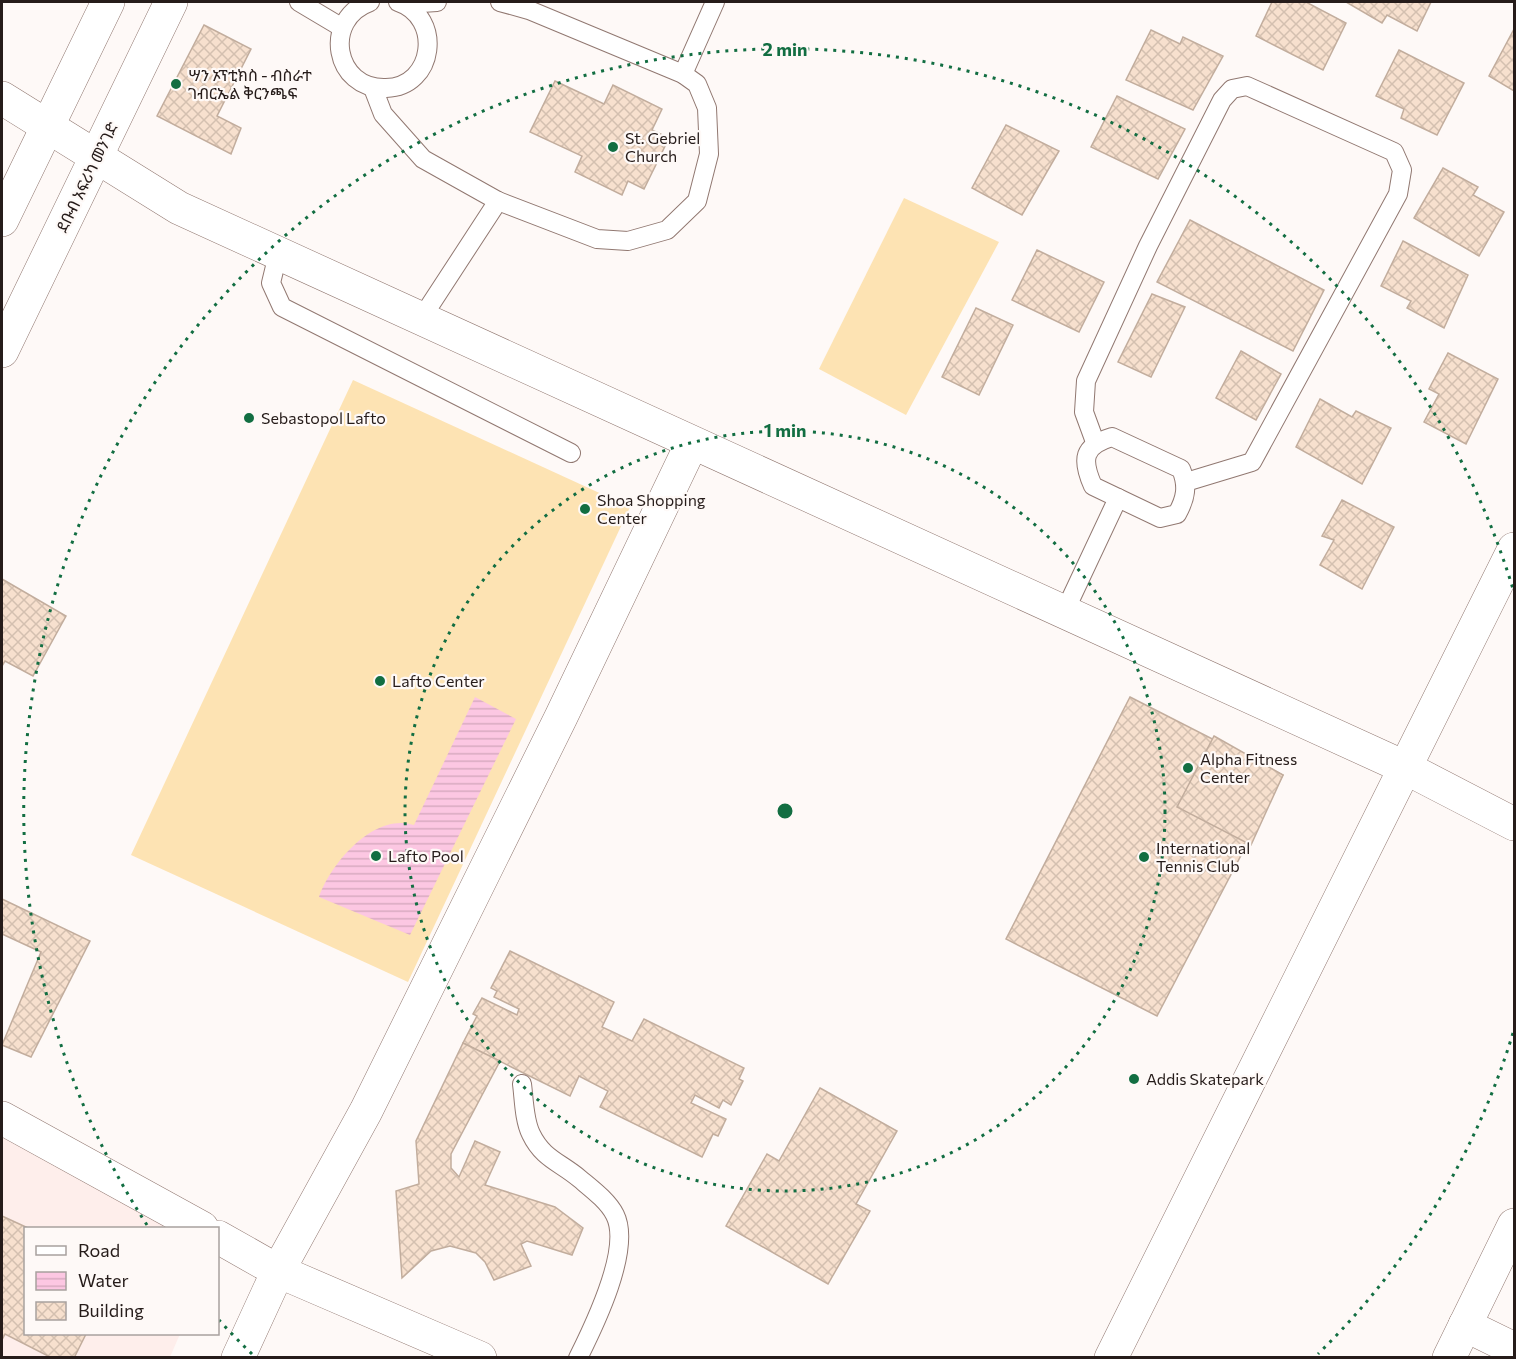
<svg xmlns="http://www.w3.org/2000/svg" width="1516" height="1359" font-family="Commissioner,'Noto Sans Ethiopic',sans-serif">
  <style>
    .built { fill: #feeeeb }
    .pitch { fill: #fde3b3 }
    .water { fill: url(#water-rules) }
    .building { fill: url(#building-cross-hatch); stroke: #c2ad9d; stroke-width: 1.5 }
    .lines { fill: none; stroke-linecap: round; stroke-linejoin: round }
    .service-casing { stroke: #917871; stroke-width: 20 }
    .minor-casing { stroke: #917871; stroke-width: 34 }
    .tertiary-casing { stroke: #917871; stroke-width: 34 }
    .primary-casing { stroke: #917871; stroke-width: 34 }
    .service { stroke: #fff; stroke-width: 18 }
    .minor { stroke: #fff; stroke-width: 33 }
    .tertiary { stroke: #fff; stroke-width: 33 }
    .primary { stroke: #fff; stroke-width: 33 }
    .ring { fill: none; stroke: #126e42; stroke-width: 3; stroke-dasharray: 3 6 }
    .poi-dot { fill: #126e42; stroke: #fef9f7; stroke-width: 2 }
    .labels { text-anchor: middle; stroke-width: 4.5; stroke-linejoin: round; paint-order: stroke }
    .poi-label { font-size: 16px; fill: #261c1a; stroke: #fef9f7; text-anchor: start }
    .street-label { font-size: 16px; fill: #261c1a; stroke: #fef9f7 }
    .centre { fill: #126e42; stroke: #fef9f7; stroke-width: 3 }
    .ring-label { font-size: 18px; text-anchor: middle; font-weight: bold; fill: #126e42; stroke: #fef9f7; stroke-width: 4.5; stroke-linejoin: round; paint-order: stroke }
  </style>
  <defs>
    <pattern id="water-rules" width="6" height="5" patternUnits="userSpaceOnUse" patternTransform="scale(1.5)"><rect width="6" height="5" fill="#fcc7e2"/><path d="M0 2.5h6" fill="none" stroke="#d8aac1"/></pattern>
    <pattern id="building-cross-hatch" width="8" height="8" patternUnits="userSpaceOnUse" patternTransform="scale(1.5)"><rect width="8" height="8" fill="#f7e0ce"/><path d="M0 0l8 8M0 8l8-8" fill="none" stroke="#d4c0b0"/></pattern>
  </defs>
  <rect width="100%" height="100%" fill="#fef9f7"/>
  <path class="built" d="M2,1137L177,1228H26V1334H180L170,1357H2Z"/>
  <g class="pitch">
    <path d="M904,198L999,242L906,415L819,369Z"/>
    <path d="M353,380L630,507L408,982L131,855Z"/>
  </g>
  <path class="water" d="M475,697L516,719L410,935L319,897C331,863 374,812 414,825Z"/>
  <g class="building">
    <path d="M1272,2H1306L1346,23L1323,70L1256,36Z"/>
    <path d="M1346,2H1431L1417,31L1387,15L1382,23Z"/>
    <path d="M204,25L251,49L217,116L241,128L231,154L157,116Z"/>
    <path d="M1514,29V91L1489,76Z"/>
    <path d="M1151,30L1180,44L1183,37L1223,56L1193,110L1126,80Z"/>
    <path d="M1399,50L1464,83L1437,135L1401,118L1404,109L1376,96Z"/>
    <path d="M555,81L604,104L613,85L662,109L652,130L669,138L644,189L628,181L622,195L575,172L582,156L530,132Z"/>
    <path d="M1117,96L1185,129L1158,179L1091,147Z"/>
    <path d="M1006,125L1059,151L1022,215L972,188Z"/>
    <path d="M1443,168L1478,187L1473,195L1504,212L1479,256L1414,218Z"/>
    <path d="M1190,220L1324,290L1293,351L1157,282Z"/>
    <path d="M1403,241L1468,275L1444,328L1407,308L1411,301L1381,286Z"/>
    <path d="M1037,250L1104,282L1079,332L1012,300Z"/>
    <path d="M1152,294L1185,307L1151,377L1118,362Z"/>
    <path d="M976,308L1013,325L979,395L942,377Z"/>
    <path d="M1241,351L1281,374L1256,420L1216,398Z"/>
    <path d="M1448,353L1498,379L1466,444L1424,422L1439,394L1429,389Z"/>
    <path d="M1320,399L1352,417L1356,411L1391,428L1362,484L1296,447Z"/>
    <path d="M1342,500L1394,527L1362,589L1320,565L1334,540L1322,536Z"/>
    <path d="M2,579L66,616L33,676L5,661L2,666Z"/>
    <path d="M1130,697L1283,775L1157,1016L1006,939Z"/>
    <path d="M1214,736L1283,775L1251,845L1177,807Z"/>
    <path d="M2,899L90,941L31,1057L2,1045L41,952L2,934Z"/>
    <path d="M510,951L614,1002L602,1027L632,1041L644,1019L744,1068L739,1079L743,1081L731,1105L723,1100L719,1108L695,1095L691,1103L726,1119L718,1136L713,1134L702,1157L600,1107L608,1091L579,1076L570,1096L463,1043L477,1016L473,1014L482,998L517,1015L519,1009L494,997L497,991L491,988Z"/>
    <path d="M463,1043L500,1061L451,1154V1168L459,1177L475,1141L500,1152L485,1185L555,1207L583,1228L572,1255L527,1241L521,1244L531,1266L494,1280L485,1262L476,1253L450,1246L431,1251L402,1278L396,1191L419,1184L416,1141Z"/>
    <path d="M820,1088L897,1131L856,1204L870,1211L828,1284L726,1226L767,1154L779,1161Z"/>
    <path d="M2,1216L28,1228H26V1334H86L74,1358H52L5,1334L2,1340Z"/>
  </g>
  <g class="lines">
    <defs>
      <g id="service">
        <path d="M299,2L341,27"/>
        <path d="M370,2C322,19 334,90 386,88C435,87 443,17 398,2"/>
        <path d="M406,4L437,2"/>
        <path d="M683,74L715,2"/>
        <path d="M373,88L383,114L423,159L498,201L597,239L628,241L667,230L697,201L709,154L707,108L697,84L683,74L529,10L500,2"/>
        <path d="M278,254L271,283L282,307L571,453"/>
        <path d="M421,319L498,201"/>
        <path d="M1112,437L1181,469C1188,486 1186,498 1177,514L1160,518L1093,486C1081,459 1083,446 1112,437Z"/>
        <path d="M1095,442L1084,412L1086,381L1148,246L1222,100L1232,89L1247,86L1394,152L1402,170L1398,194L1252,462L1186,482"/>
        <path d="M1064,613L1118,498"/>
        <path d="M522,1084C524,1099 524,1120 531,1134C543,1159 560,1162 580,1179C592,1189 608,1201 615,1215C632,1249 594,1326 578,1358"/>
      </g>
      <g id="minor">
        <path d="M2,1118L202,1228"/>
        <path d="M218,1237L278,1271L480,1358"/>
        <path d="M1465,1325L1514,1349"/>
        <path d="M238,1358L278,1271L366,1111L561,717L692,443"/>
        <path d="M1111,1358L1514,549"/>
        <path d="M1449,1358L1514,1225"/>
      </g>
      <path id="tertiary" d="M2,98L179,208L1404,767L1514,824"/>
      <g id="primary">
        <path d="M2,220L108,2"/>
        <path d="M2,351L171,2"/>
      </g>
    </defs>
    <use href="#service" class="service-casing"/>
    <use href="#minor" class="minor-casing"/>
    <use href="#tertiary" class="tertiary-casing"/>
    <use href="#primary" class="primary-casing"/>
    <use href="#service" class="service"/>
    <use href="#minor" class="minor"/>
    <use href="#tertiary" class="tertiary"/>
    <use href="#primary" class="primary"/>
  </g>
  <g class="ring">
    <circle cx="785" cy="811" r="380"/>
    <path d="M1513 1033A761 761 0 0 1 1318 1354M252 1354A761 761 0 0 1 219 1320M147 1225A761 761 0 1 1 1513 589"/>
  </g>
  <g class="poi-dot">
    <circle cx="176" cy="84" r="6"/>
    <circle cx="613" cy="147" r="6"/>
    <circle cx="249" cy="418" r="6"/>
    <circle cx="585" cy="509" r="6"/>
    <circle cx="380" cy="681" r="6"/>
    <circle cx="1188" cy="768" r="6"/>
    <circle cx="376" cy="856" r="6"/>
    <circle cx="1144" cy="857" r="6"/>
    <circle cx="1134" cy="1079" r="6"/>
  </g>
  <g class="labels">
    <g class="poi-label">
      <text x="188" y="81">ሣን ኦፕቲክስ - ብስራተ<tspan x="188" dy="18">ገብርኤል ቅርንጫፍ</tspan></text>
      <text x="625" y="144">St. Gebriel<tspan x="625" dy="18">Church</tspan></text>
      <text x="261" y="424">Sebastopol Lafto</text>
      <text x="597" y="506">Shoa Shopping<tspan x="597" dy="18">Center</tspan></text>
      <text x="392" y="687">Lafto Center</text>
      <text x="1200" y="765">Alpha Fitness<tspan x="1200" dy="18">Center</tspan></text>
      <text x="1156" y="854">International<tspan x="1156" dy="18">Tennis Club</tspan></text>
      <text x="388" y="862">Lafto Pool</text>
      <text x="1146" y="1085">Addis Skatepark</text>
    </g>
    <g class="street-label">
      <text transform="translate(87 177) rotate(-64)" y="6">ደቡብ አፍሪካ መንገድ</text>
    </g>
  </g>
  <circle cx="785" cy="811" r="9" class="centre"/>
  <g class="ring-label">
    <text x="785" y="56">2 min</text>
    <text x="785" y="437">1 min</text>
  </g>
  <rect width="1516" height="1359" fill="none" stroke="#261c1a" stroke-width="6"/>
  <rect x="24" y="1227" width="195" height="108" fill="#fef9f7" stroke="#a8a19f" stroke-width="1.5"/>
  <rect x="36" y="1246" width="30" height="9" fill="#ffffff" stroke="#a8a19f" stroke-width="1.5"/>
  <text x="78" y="1257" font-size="18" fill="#261c1a">Road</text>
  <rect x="36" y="1272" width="30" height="18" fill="url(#water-rules)" stroke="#a8a19f" stroke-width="1.5"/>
  <text x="78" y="1287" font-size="18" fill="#261c1a">Water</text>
  <rect x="36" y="1302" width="30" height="18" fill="url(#building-cross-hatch)" stroke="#a8a19f" stroke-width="1.5"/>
  <text x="78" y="1317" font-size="18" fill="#261c1a">Building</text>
</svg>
